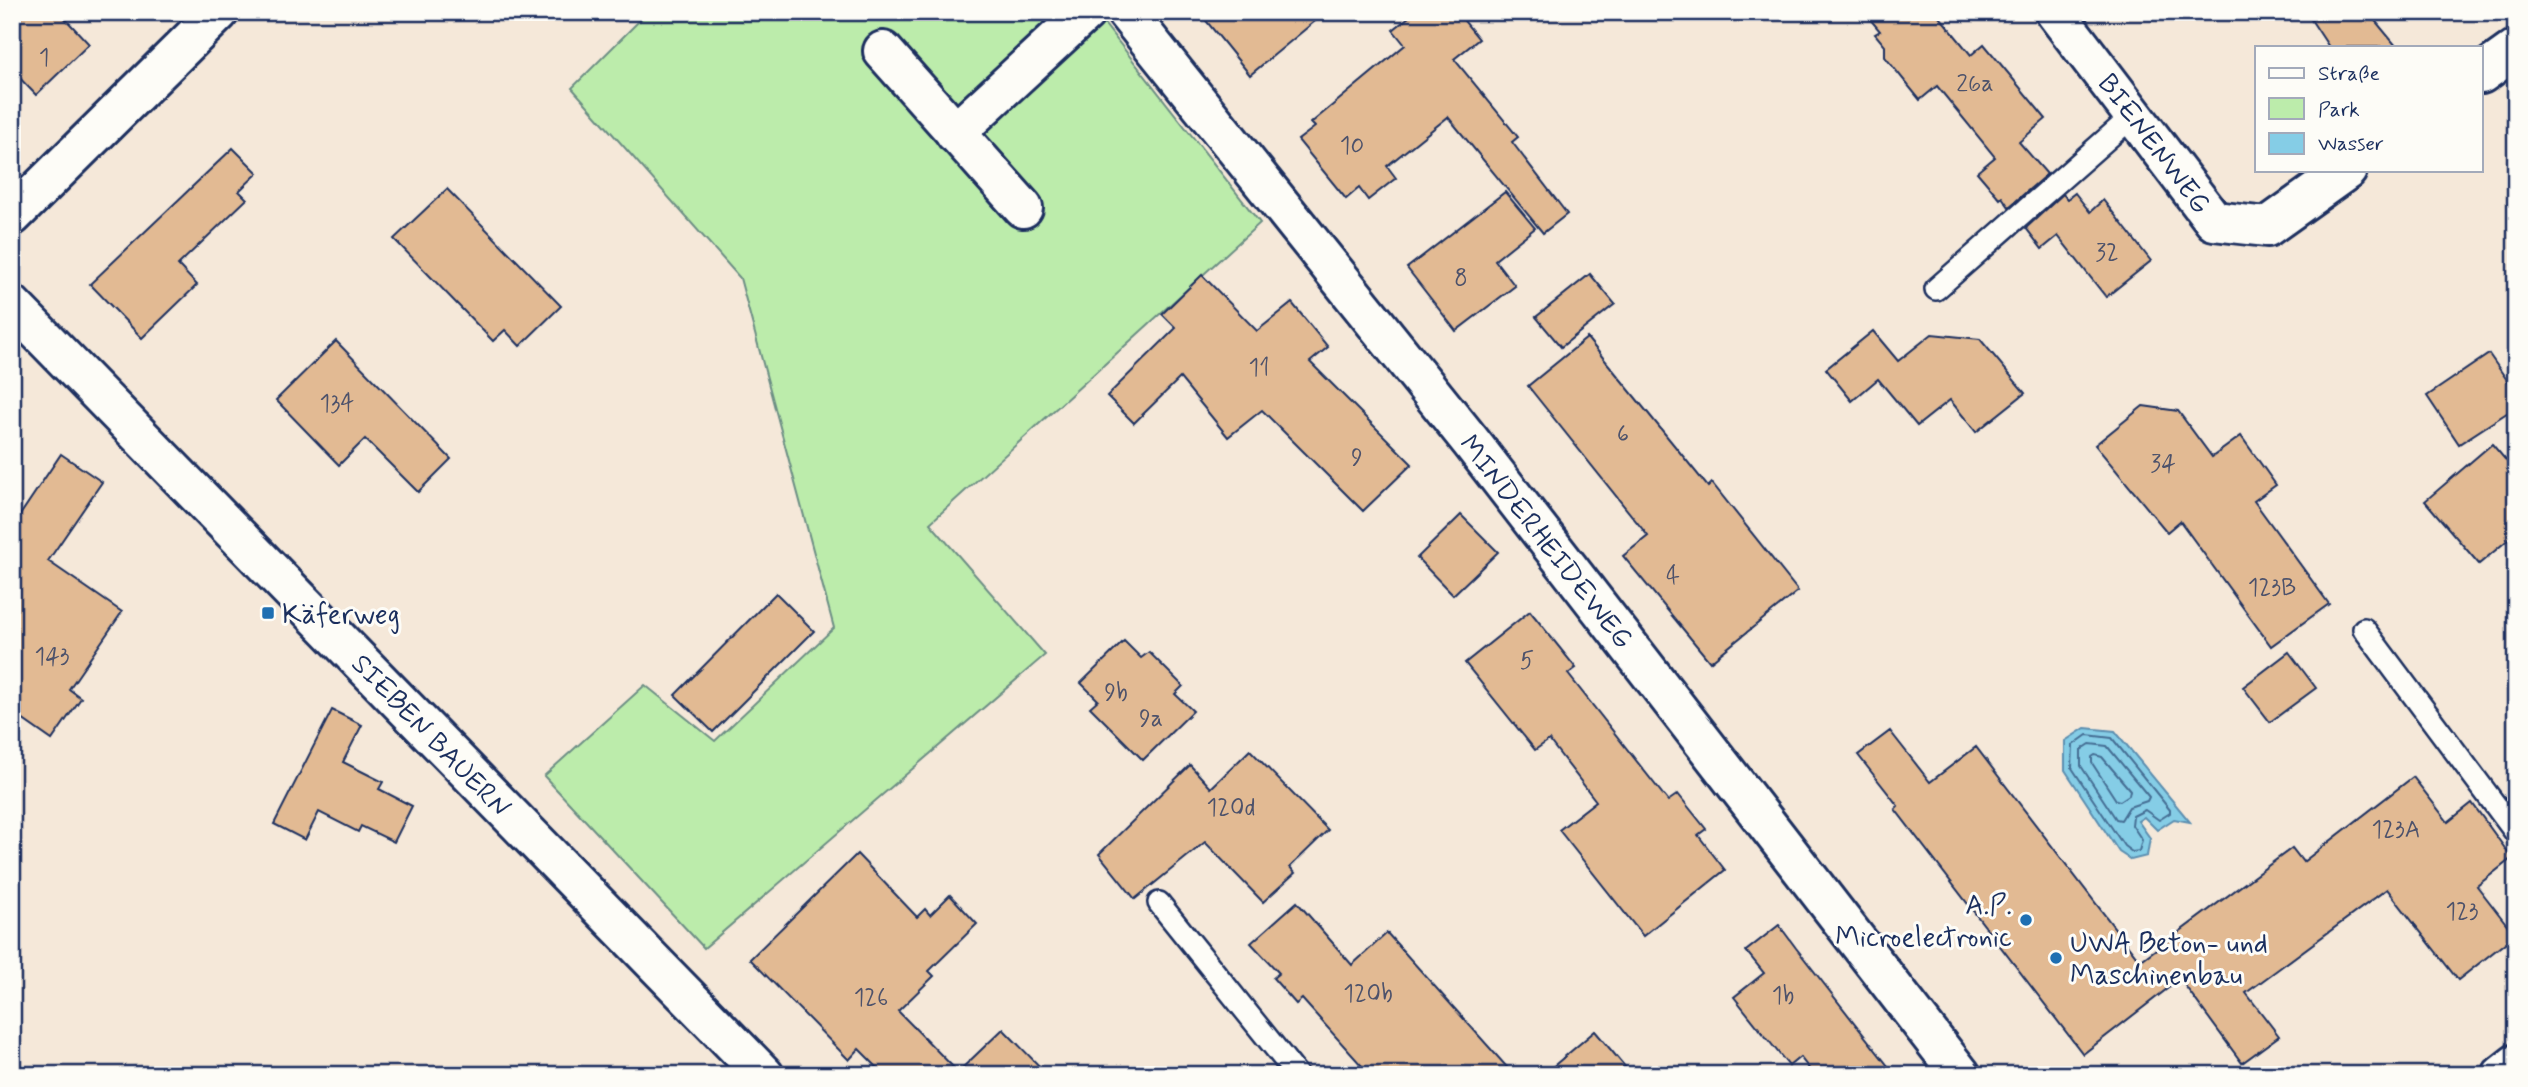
<svg xmlns="http://www.w3.org/2000/svg" width="2528" height="1087" font-family="Mynerve,sans-serif">
  <style>
    .green { fill: #bcecab; stroke: #6c8e84; stroke-width: 2 }
    .water { fill: #85cde6; stroke: #5b8eb0; stroke-width: 2 }
    .lines { fill: none; stroke-linecap: round; stroke-linejoin: round }
    .shore { stroke: #456e94; stroke-width: 2 }
    .building { fill: #e2ba93; stroke: #1b2f5e; stroke-width: 2 }
    .lane-casing { stroke: #1b2f5e; stroke-width: 26 }
    .street-casing { stroke: #1b2f5e; stroke-width: 44 }
    .secondary-casing { stroke: #1b2f5e; stroke-width: 44 }
    .lane { stroke: #fdfcf7; stroke-width: 21 }
    .street { stroke: #fdfcf7; stroke-width: 38 }
    .secondary { stroke: #fdfcf7; stroke-width: 38 }
    .poi-dot { fill: #1f6fb2; stroke: #fdfcf7; stroke-width: 2.5 }
    .labels { text-anchor: middle; stroke-width: 6; stroke-linejoin: round; paint-order: stroke }
    .number-label { font-size: 24px; fill: #4d526b }
    .street-label { font-size: 28px; fill: #1b2f5e; stroke: #fdfcf7 }
    .poi-label { font-size: 28px; fill: #1b2f5e; stroke: #fdfcf7; text-anchor: start }
  </style>
  <rect width="100%" height="100%" fill="#f5e8d9"/>
  <filter id="ink" filterUnits="userSpaceOnUse"><feTurbulence type="fractalNoise" baseFrequency=".0143" numOctaves="2"/><feDisplacementMap in="SourceGraphic" scale="14" xChannelSelector="R" yChannelSelector="G"/><feConvolveMatrix kernelMatrix="1 2 1 2 8 2 1 2 1" color-interpolation-filters="sRGB"/></filter>
  <g filter="url(#ink)">
    <path class="green" d="M648,12H1095L1260,223L930,523L1045,655L704,948L544,776L645,685L715,741L834,628L740,278L572,88Z"/>
    <path class="water" d="M2085,728L2115,731L2190,822L2174,819L2157,830L2144,817L2138,821L2150,838L2147,856L2131,860L2119,852L2065,770V741Z"/>
    <g class="lines">
      <g class="shore">
        <path d="M2087,735L2112,738L2170,810V813L2159,820L2145,810L2133,816L2132,825L2142,840L2139,851L2132,852L2124,846L2072,768L2073,745Z"/>
        <path d="M2090,744L2107,746L2149,797L2147,801L2129,807L2121,820L2116,819L2081,766V750Z"/>
        <path d="M2095,755L2102,757L2130,790L2129,795L2120,801L2116,800L2092,763V757Z"/>
      </g>
    </g>
    <g class="building">
      <path d="M12,12H59L89,44L36,95L12,70Z"/>
      <path d="M1199,12H1326L1250,75Z"/>
      <path d="M1415,12H1457L1479,39L1454,59L1518,137L1512,142L1567,214L1543,233L1448,117L1387,166L1396,178L1368,200L1359,188L1346,199L1298,140L1315,127L1311,123L1405,45L1393,30Z"/>
      <path d="M1864,12H1936L1971,55L1984,44L2046,119L2019,142L2047,174L2009,207L2002,197L2000,199L1977,172L1995,157L1937,86L1920,100L1885,57V46L1875,34L1880,31Z"/>
      <path d="M2306,12H2368L2397,47H2329Z"/>
      <path d="M233,148L258,173L239,191L247,199L178,265L197,285L142,338L90,284Z"/>
      <path d="M447,189L561,306L520,346L505,330L493,341L394,239Z"/>
      <path d="M1505,192L1535,228L1495,260L1515,286L1456,331L1407,268Z"/>
      <path d="M2075,193L2090,212L2103,200L2151,261L2106,297L2058,236L2042,249L2026,228L2063,194L2067,199Z"/>
      <path d="M1590,274L1615,304L1561,347L1536,317Z"/>
      <path d="M1202,275L1257,331L1292,303L1328,347L1310,362L1412,464L1363,511L1262,410L1228,437L1180,378L1134,423L1107,396L1176,328L1162,314Z"/>
      <path d="M1873,331L1898,361L1932,334L1980,339L2025,393L1976,432L1950,400L1917,426L1878,379L1852,401L1826,369Z"/>
      <path d="M1587,338L1708,487L1712,483L1798,591L1710,662L1623,556L1648,536L1528,386Z"/>
      <path d="M336,341L451,459L418,492L365,439L339,465L276,400Z"/>
      <path d="M2489,354L2516,393V407L2459,444L2427,396Z"/>
      <path d="M2143,406L2178,411L2212,457L2241,436L2276,485L2254,501L2329,604L2271,646L2180,521L2167,532L2095,445Z"/>
      <path d="M2492,444L2516,472V533L2479,564L2425,501Z"/>
      <path d="M61,454L102,482L48,561L122,612L69,689L81,698L52,740L12,712V527Z"/>
      <path d="M1461,515L1498,552L1453,595L1417,558Z"/>
      <path d="M776,593L814,631L713,732L675,695Z"/>
      <path d="M1530,611L1576,668L1568,674L1668,801L1678,794L1706,829L1698,835L1725,870L1643,936L1559,830L1596,801L1549,740L1535,750L1465,663Z"/>
      <path d="M1124,641L1141,658L1149,652L1183,686L1175,694L1193,711L1143,760L1090,707L1098,700L1081,683Z"/>
      <path d="M2289,652L2316,688L2270,722L2243,687Z"/>
      <path d="M332,710L362,725L343,762L383,782L379,789L412,806L394,842L361,826L358,832L319,812L305,840L274,824Z"/>
      <path d="M1890,731L1930,782L1976,747L2140,961L2292,848L2303,862L2413,777L2448,822L2472,803L2512,858L2477,886L2515,935L2458,980L2387,889L2246,993L2279,1036L2242,1063L2180,979L2083,1054L1895,809L1898,806L1858,755Z"/>
      <path d="M1250,750L1328,830L1290,867L1295,873L1263,902L1205,842L1135,899L1099,854L1190,765L1211,788Z"/>
      <path d="M857,854L917,917L925,909L930,915L950,895L977,924L929,971L934,976L898,1011L958,1072L1003,1029L1048,1075H885L859,1049L849,1060L750,959Z"/>
      <path d="M1297,902L1352,965L1387,933L1514,1075H1370L1302,999L1296,1004L1273,978L1279,973L1251,943Z"/>
      <path d="M1779,925L1796,948L1895,1075H1814L1800,1057L1789,1066L1734,997L1764,973L1746,951Z"/>
      <path d="M1595,1031L1632,1075H1543Z"/>
    </g>
    <g class="lines">
      <defs>
        <g id="lane">
          <path d="M1936,289L2134,115"/>
          <path d="M2364,629L2516,833"/>
          <path d="M1159,903L1297,1075"/>
        </g>
        <g id="street">
          <path d="M1126,12L1471,442L1961,1075"/>
          <path d="M2055,12L2214,221L2267,227L2347,170"/>
          <path d="M883,51L1023,208"/>
          <path d="M2481,74L2516,49"/>
          <path d="M955,133L1086,12"/>
          <path d="M12,216L219,12"/>
          <path d="M12,305L764,1075"/>
        </g>
        <path id="secondary" d="M2502,1075L2516,1064"/>
      </defs>
      <use href="#lane" class="lane-casing"/>
      <use href="#street" class="street-casing"/>
      <use href="#secondary" class="secondary-casing"/>
      <use href="#lane" class="lane"/>
      <use href="#street" class="street"/>
      <use href="#secondary" class="secondary"/>
    </g>
  </g>
  <g class="poi-dot">
    <rect x="261" y="606" width="14" height="14" rx="3.5"/>
    <circle cx="2026" cy="920" r="7"/>
    <circle cx="2056" cy="958" r="7"/>
  </g>
  <g class="labels">
    <g class="number-label">
      <text x="44" y="65">1</text>
      <text x="1975" y="91">26a</text>
      <text x="1352" y="153">10</text>
      <text x="2107" y="260">32</text>
      <text x="1461" y="285">8</text>
      <text x="1259" y="375">11</text>
      <text x="337" y="411">134</text>
      <text x="1623" y="441">6</text>
      <text x="1357" y="465">9</text>
      <text x="2163" y="471">34</text>
      <text x="1673" y="583">4</text>
      <text x="2272" y="595">123B</text>
      <text x="52" y="664">143</text>
      <text x="1527" y="668">5</text>
      <text x="1116" y="700">9b</text>
      <text x="1151" y="726">9a</text>
      <text x="1231" y="815">120d</text>
      <text x="2396" y="837">123A</text>
      <text x="2462" y="919">123</text>
      <text x="1368" y="1001">120b</text>
      <text x="1783" y="1003">1b</text>
      <text x="871" y="1005">126</text>
    </g>
    <g class="street-label">
      <text transform="translate(2155 143) rotate(53)" y="10">BIENENWEG</text>
      <text transform="translate(1547 541) rotate(52)" y="10">MINDERHEIDEWEG</text>
      <text transform="translate(432 735) rotate(46)" y="10">SIEBEN BAUERN</text>
    </g>
    <g class="poi-label">
      <text x="282" y="623">Käferweg</text>
      <text x="2012" y="914" text-anchor="end">A.P.<tspan x="2012" dy="32">Microelectronic</tspan></text>
      <text x="2070" y="952">UWA Beton- und<tspan x="2070" dy="32">Maschinenbau</tspan></text>
    </g>
  </g>
  <rect width="2528" height="1087" fill="none" stroke="#fdfcf7" stroke-width="42"/>
  <rect x="21" y="21" width="2486" height="1045" fill="none" stroke="#1b2f5e" stroke-width="2.5" filter="url(#ink)"/>
  <rect x="2255" y="46" width="228" height="126" fill="#fdfcf7" stroke="#a3aaba" stroke-width="2"/>
  <rect x="2269" y="68" width="35" height="10" fill="#fdfcf7" stroke="#a3aaba" stroke-width="2"/>
  <text x="2318" y="80" font-size="21" fill="#1b2f5e">Straße</text>
  <rect x="2269" y="98" width="35" height="21" fill="#bcecab" stroke="#a3aaba" stroke-width="2"/>
  <text x="2318" y="116" font-size="21" fill="#1b2f5e">Park</text>
  <rect x="2269" y="133" width="35" height="21" fill="#85cde6" stroke="#a3aaba" stroke-width="2"/>
  <text x="2318" y="150" font-size="21" fill="#1b2f5e">Wasser</text>
</svg>
